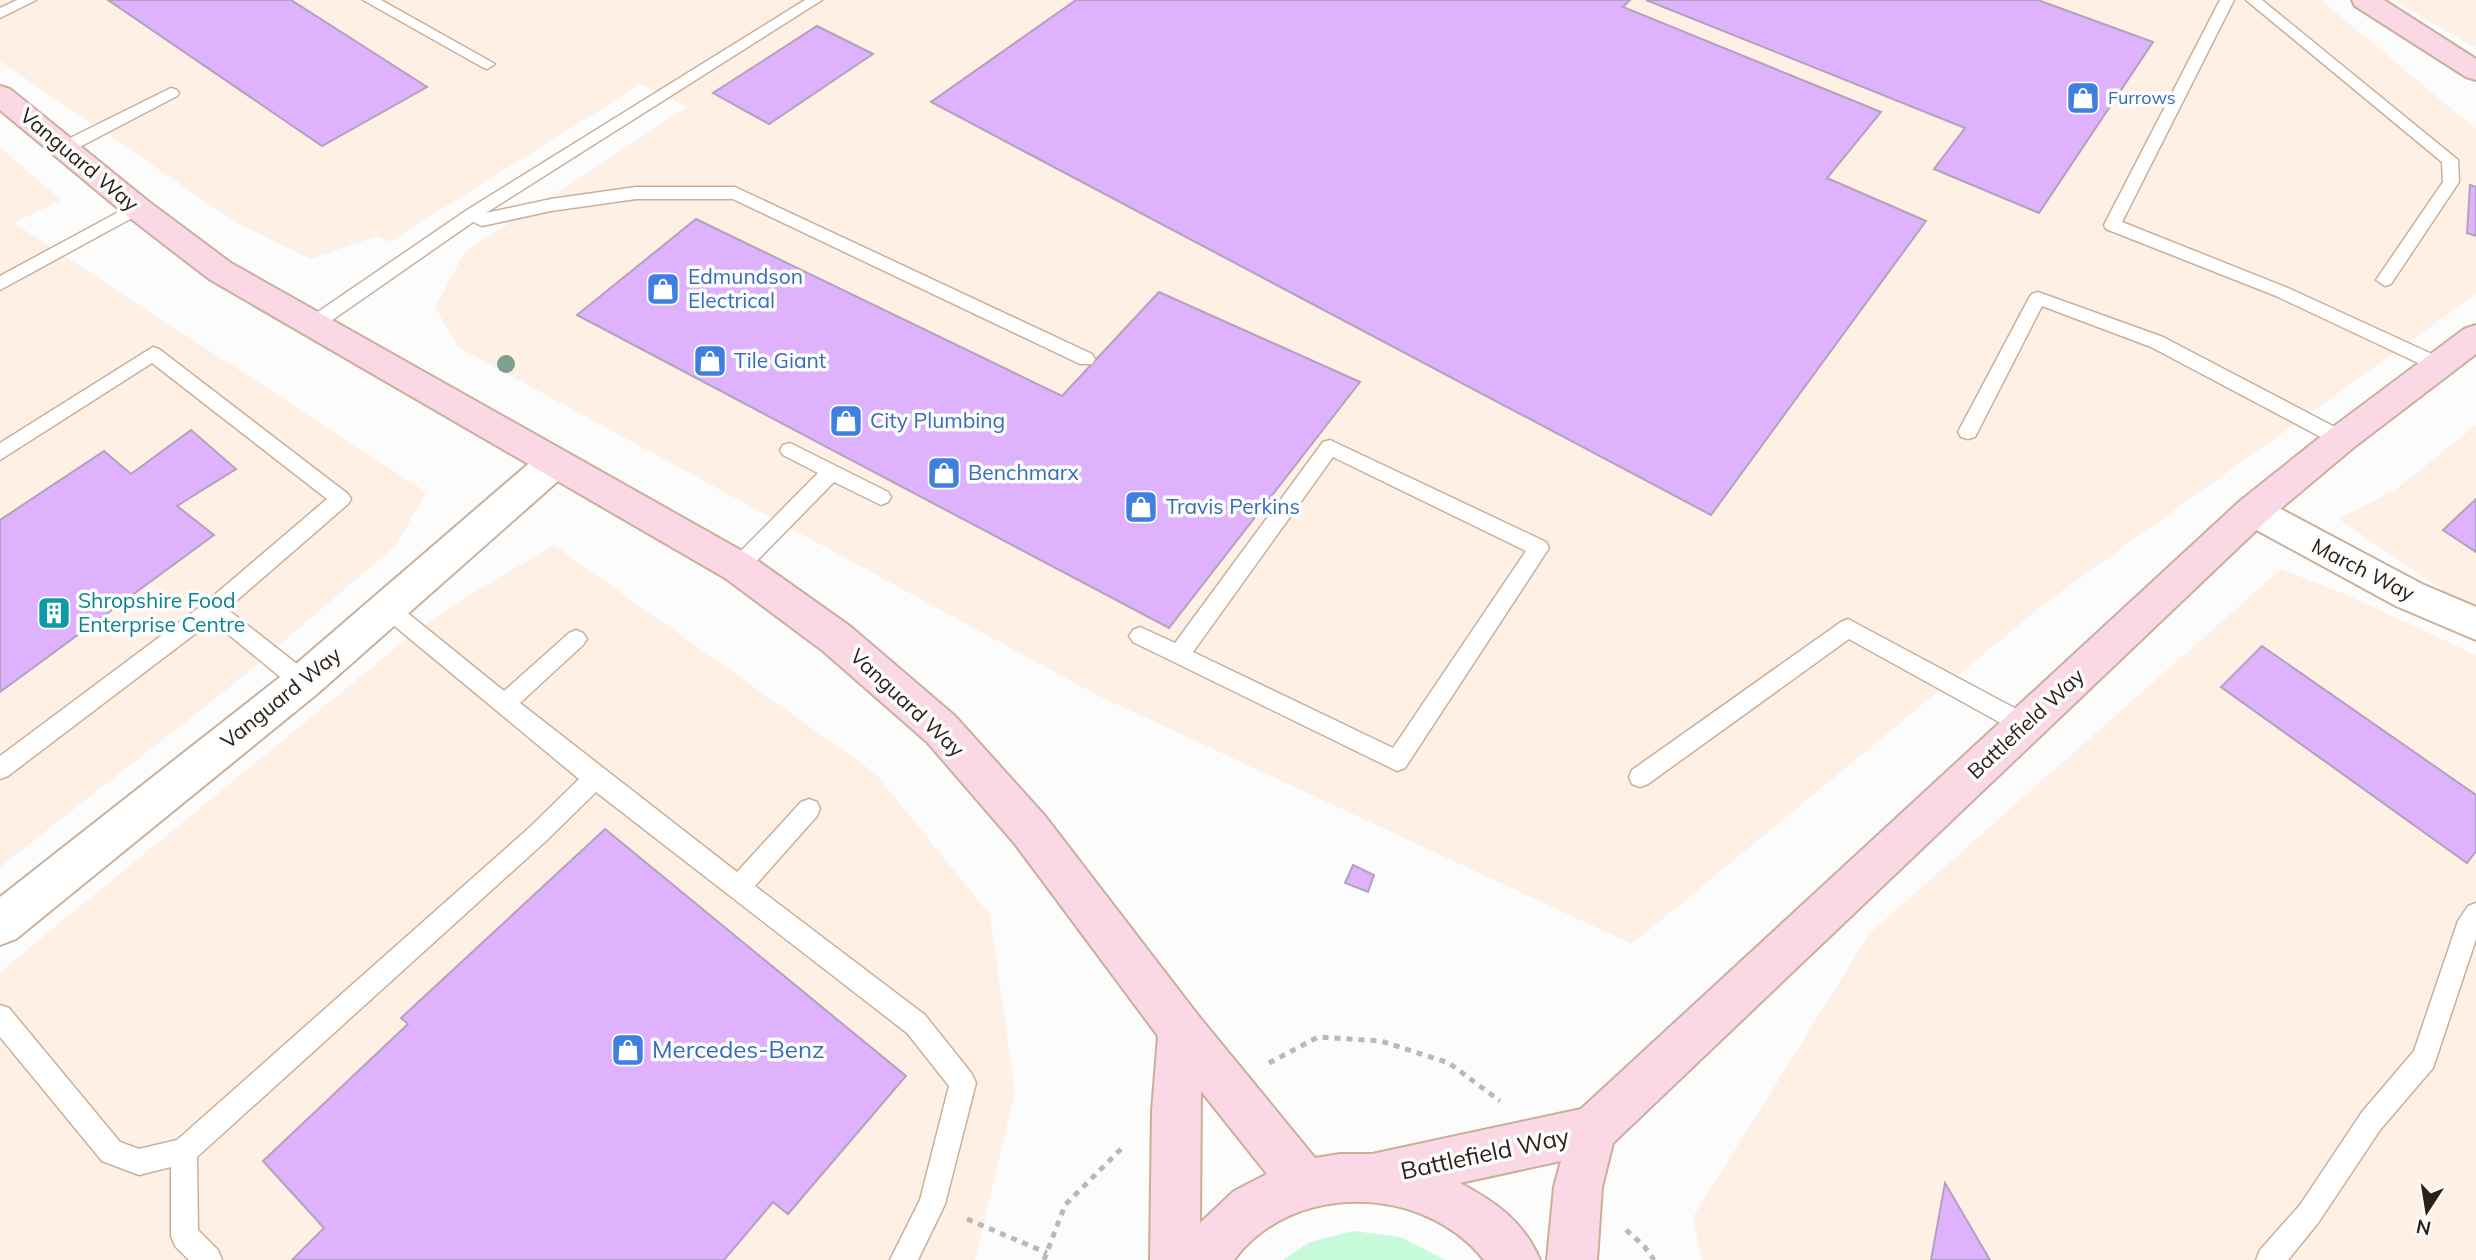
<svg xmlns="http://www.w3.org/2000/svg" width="2476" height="1260" font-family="Mulish,sans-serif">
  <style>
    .built { fill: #fef0e5 }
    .green { fill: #c6fada }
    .building { fill: #dfb2fd; stroke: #b2a2bd; stroke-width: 2 }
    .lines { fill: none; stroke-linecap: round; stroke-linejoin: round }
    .lane-casing { stroke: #caaf9a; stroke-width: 3 }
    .street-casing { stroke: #caaf9a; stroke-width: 4 }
    .secondary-casing { stroke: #caaf9a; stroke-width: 4 }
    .path { stroke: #bbb8b6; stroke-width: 5; stroke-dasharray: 6 6; stroke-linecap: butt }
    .lane { fill: #fff; fill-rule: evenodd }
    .street { fill: #fff; fill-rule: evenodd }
    .secondary { fill: #fbd8e6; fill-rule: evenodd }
    .tree { fill: #7ca18f }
    .labels { text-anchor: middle; stroke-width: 7; stroke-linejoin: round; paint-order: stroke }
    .far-shop-label { font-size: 18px; fill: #366cbe; stroke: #fcfcfc; text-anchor: start }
    .street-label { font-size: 21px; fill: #2b2119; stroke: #fcfcfc }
    .shop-label { font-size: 21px; fill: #366cbe; stroke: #fcfcfc; text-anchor: start }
    .culture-label { font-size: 21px; fill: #0d838f; stroke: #fcfcfc; text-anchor: start }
    .near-shop-label { font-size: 24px; fill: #366cbe; stroke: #fcfcfc; text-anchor: start }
    .near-street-label { font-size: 24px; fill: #2b2119; stroke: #fcfcfc }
  </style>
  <rect width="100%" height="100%" fill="#fcfcfc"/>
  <g class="built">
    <path d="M0,0H2321L2476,129V294L2048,601L1632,944L1097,695L458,347L435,307L465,252L687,107L641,84L389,242L378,236L310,259L237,223L0,61Z"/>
    <path d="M2393,0H2476V47L2467,43Z"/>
    <path d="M0,147L61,200L14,223L426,492L397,544L240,679L0,867Z"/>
    <path d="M2476,425V606L2448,594L2339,519L2398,488Z"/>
    <path d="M554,545L876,774L990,915L1015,1092L975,1260H0V972L415,632L450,607Z"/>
    <path d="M2281,569L2347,595L2476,655V1260H1702L1693,1217L1870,933Z"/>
  </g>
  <path class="green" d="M1354,1231L1400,1237L1445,1260H1283L1310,1242Z"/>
  <g class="building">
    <path d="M108,0H291L427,87L322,146Z"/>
    <path d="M1076,0H1630L1623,7L1881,112L1827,178L1926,221L1711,515L931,102Z"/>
    <path d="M1646,0H2038L2153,42L2039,213L1934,169L1965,128Z"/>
    <path d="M817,26L873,54L769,124L713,93Z"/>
    <path d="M2470,185L2476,187V236L2467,233Z"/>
    <path d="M696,219L1062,396L1159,292L1360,382L1169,628L577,315Z"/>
    <path d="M191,430L236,469L177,506L214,535L0,692V520L104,451L131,474Z"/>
    <path d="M2476,499V552L2443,530Z"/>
    <path d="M2262,646L2476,795V851L2467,863L2221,687Z"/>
    <path d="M605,829L906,1076L788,1214L773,1202L724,1260H292L324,1228L263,1161L408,1024L401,1018Z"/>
    <path d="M1353,865L1374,875L1368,892L1345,883Z"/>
    <path d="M1945,1183L1990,1260H1931Z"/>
  </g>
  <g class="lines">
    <defs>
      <g id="lane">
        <path d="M17,0H36L0,18V8Z"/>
        <path d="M363,0H381L495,64L487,69L482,67Z"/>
        <path d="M805,0H822L486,213L551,199L636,187H735L1092,354L1095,359L1092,364H1080L733,199H636L551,211L482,226L473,222L318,330H306L303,325L306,320L467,210Z"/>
        <path d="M2220,0H2234L2122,222L2288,288L2445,360L2448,365L2445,370H2433L2276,296L2106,229L2104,225Z"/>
        <path d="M2246,0H2262L2458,160L2459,182L2391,284L2385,286L2376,280L2443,182L2442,162Z"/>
        <path d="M171,88L177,90L179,93L177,96L70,152L64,153L56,148L58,144Z"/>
        <path d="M137,202L143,204L145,208L143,212L0,290V276Z"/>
        <path d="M2038,292L2163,337L2348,434L2351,439L2348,444L2341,446L2334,444L2151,347L2042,306L1975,437L1968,439L1961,437L1958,432L2029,298L2032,294Z"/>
        <path d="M153,347L159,349L348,494L351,499L348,504L227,609L311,675L314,682L311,689L303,691L295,689L212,621L8,776L0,779V756L205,603L327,499L152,363L0,460V443Z"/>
        <path d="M1330,440L1546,542L1549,548L1405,768L1397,771L1133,642L1129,636L1133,630L1140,627L1175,643L1323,442ZM1333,457L1526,551L1393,748L1193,652Z"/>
        <path d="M790,443L888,492L891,497L888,502L881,505L834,482L745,573L738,575L731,573L728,567L731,561L818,473L783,455L780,450L783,445Z"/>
        <path d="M387,599L394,602L504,691L569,633L576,630L583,633L587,639L583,645L520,703L737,872L801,802L809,799L817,802L820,809L817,816L755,886L925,1015L972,1074L976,1083L945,1204L918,1260H890L920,1200L949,1086L907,1033L596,792L546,841L197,1157L198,1230L218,1250L222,1260H189L175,1246L171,1236V1167L139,1175L102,1161L0,1037V1005L9,1008L120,1142L139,1149L177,1140L530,827L579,779L380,614L377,608L380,602Z"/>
        <path d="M1848,619L2033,718L2036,725L2033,732L2025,735L2017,732L1849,639L1648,784L1640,787L1632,784L1629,777L1632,770L1841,622Z"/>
        <path d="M2476,903V939L2433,1068L2380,1130L2318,1223L2288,1260H2256L2260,1250L2300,1205L2362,1112L2414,1051L2458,921L2468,906Z"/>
      </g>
      <g id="street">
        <path d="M554,449L567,453L572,463L567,473L317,694L16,939L0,945V897L289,670L541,453Z"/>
        <path d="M2253,497L2266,501L2422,584L2476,607V640L2396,606L2240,521L2235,511L2240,501Z"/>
      </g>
      <g id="secondary">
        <path d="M2352,0H2384L2476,59V80L2466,77L2355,6Z"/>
        <path d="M0,86L10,89L148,201L231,263L751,556L851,627L955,716L1045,816L1197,1014L1315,1158L1340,1154H1372L1581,1109L2240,501L2329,430L2464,329L2476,325V354L2353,448L2266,521L1613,1143L1602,1187L1597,1260H1547L1554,1187L1561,1161L1460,1183C1496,1202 1524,1222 1540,1260H1484C1424,1184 1292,1181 1234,1260H1150L1152,1111L1158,1036L1015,844L927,742L823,651L725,578L209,279L126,215L0,110ZM1201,1091L1267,1174L1234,1191L1200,1223Z"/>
      </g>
    </defs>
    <use href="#lane" class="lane-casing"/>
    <use href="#street" class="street-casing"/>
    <use href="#secondary" class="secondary-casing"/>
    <g class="path">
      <path d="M1269,1063L1318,1037L1381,1041L1449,1063L1500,1101"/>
      <path d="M967,1219L1047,1253"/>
      <path d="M1626,1230L1644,1246L1654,1260"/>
      <path d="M1044,1260L1065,1205L1125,1145"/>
    </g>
    <use href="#lane" class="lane"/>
    <use href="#street" class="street"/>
    <use href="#secondary" class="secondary"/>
  </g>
  <circle class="tree" cx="506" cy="364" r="9"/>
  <defs>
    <symbol id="shop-square" viewBox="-11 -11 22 22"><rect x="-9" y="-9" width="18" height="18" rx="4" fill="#3f7fe0" stroke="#fcfcfc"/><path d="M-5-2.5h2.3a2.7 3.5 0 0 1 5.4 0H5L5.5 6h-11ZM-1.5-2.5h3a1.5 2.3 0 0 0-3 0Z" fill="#fff"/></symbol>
    <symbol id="building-square" viewBox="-11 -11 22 22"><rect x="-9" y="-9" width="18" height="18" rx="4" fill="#0f9aa8" stroke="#fcfcfc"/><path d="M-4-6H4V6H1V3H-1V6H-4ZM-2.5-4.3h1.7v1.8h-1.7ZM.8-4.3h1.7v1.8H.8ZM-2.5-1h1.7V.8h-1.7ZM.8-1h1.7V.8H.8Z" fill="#fff"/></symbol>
  </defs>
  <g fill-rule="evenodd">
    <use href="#shop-square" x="2064" y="79" width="38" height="38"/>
    <use href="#shop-square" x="644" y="270" width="38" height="38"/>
    <use href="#shop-square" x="691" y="342" width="38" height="38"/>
    <use href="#shop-square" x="827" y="402" width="38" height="38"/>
    <use href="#shop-square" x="925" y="454" width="38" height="38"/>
    <use href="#shop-square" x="1122" y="488" width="38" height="38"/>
    <use href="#building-square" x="35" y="594" width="38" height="38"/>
    <use href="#shop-square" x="609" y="1031" width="38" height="38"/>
  </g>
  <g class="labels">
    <g class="far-shop-label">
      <text x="2108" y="104">Furrows</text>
    </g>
    <g class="street-label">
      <text transform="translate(79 160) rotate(40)" y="7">Vanguard Way</text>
      <text transform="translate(2363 570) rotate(27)" y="7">March Way</text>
      <text transform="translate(281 698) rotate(-39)" y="7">Vanguard Way</text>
      <text transform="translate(907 703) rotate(43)" y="7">Vanguard Way</text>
      <text transform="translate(2026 724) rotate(-43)" y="7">Battlefield Way</text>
    </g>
    <g class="shop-label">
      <text x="688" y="284">Edmundson<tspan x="688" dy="24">Electrical</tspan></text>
      <text x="734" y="368">Tile Giant</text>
      <text x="870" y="428">City Plumbing</text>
      <text x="968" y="480">Benchmarx</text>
      <text x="1166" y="514">Travis Perkins</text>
    </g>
    <g class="culture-label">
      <text x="78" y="608">Shropshire Food<tspan x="78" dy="24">Enterprise Centre</tspan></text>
    </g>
    <g class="near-shop-label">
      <text x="652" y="1058">Mercedes-Benz</text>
    </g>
    <g class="near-street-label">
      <text transform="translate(1485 1154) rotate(-12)" y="8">Battlefield Way</text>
    </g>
  </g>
  <g transform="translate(2427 1211) rotate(192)" stroke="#fcfcfc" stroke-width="5" paint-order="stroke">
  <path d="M0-5L12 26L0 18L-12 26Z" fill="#2b2119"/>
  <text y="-10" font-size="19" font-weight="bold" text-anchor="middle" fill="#2b2119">N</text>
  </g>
</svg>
